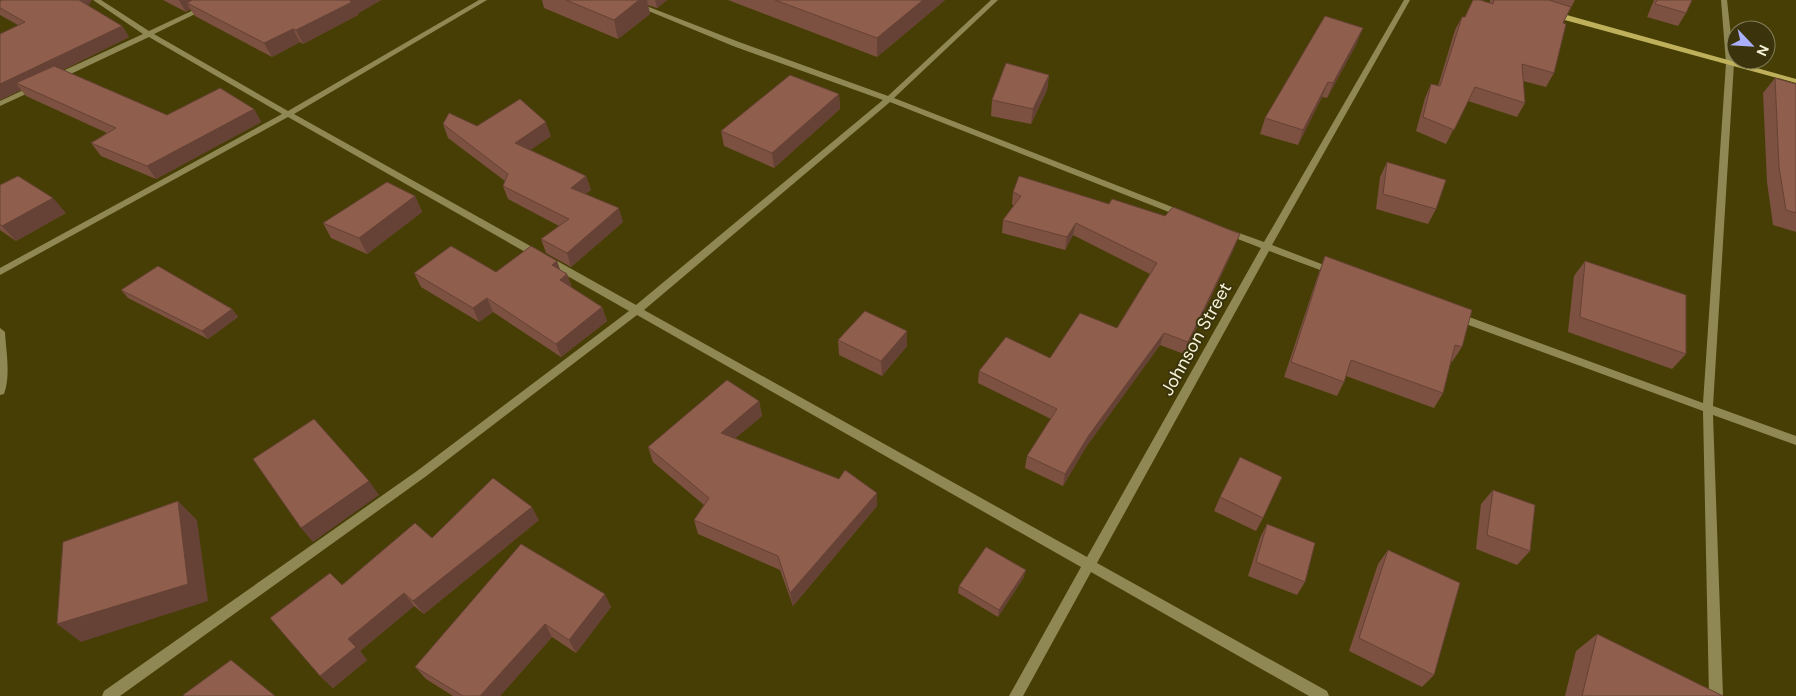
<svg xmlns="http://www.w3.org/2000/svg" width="1796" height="696" font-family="'DM Sans',sans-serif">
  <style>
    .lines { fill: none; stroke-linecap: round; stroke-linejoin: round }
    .street { fill: #908854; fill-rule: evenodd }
    .secondary { fill: #bfb15c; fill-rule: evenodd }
    .wall { fill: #7c5141 }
    .shaded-wall { fill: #654235 }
    .building { fill: #905e4c; stroke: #654235 }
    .labels { text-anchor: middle; stroke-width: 4; stroke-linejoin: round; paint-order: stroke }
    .street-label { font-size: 18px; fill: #f7f3d8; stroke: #3a330b }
  </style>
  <rect width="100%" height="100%" fill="#463e05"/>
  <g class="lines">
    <g class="street">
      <path d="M93,0H101L149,31L215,0H224L154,34L288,111L479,0H487L294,114L636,305L883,100L733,46L622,0H631L739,42L888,96L991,0H998L894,98L1185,212L1186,214L1185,216H1179L890,102L644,310L1087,557L1261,248L1225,234L1224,232L1228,229L1264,242L1404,0H1410L1272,245L1337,270L1339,272L1334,275L1331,274L1269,251L1097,563L1327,691L1329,696H1309L1091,572L1023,696H1009L1081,567L637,315L425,477L120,696H102L104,691L417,471L629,311L288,117L0,275V268L282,114L149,37L60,79H54V75L143,34Z"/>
      <path d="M1721,0H1727L1734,63L1713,406L1796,436V445L1713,415L1723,696H1709L1703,411L1455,320L1453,317L1458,313L1461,314L1703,403L1726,63Z"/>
      <path d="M32,86H38L39,88L0,106V101Z"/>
      <path d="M0,328L5,332C6,351 11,376 4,394L0,395Z"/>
    </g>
    <path class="secondary" d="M1550,12H1556L1796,79V83L1550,16Z"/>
  </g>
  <g class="wall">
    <path d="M163,0H381L357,14L358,15L303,44L300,42L272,57L195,16L190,9L186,12Z"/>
    <path d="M542,0H667L657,8L648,5L650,14L618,39L544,8Z"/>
    <path d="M728,0H945L877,57Z"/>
    <path d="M1490,0H1575L1563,23L1554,73L1546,87L1523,81L1525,103L1517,117L1468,101L1446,144L1416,131L1425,98L1431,84L1438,86L1455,30L1462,17H1465L1490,3Z"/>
    <path d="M1654,0H1692L1686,13L1678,26L1647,17Z"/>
    <path d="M0,1L88,6L122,26L129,37L63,70L167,115L254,109L261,122L156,179L101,156L91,143L107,133L26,96L21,90L0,100L18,25L0,15Z"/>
    <path d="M1357,43L1327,98L1322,97L1298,145L1260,134L1265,118Z"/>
    <path d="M1049,75L1047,90L1031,124L991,116L992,100Z"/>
    <path d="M1775,78L1796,84V232L1773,225L1767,182L1763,93Z"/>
    <path d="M839,94L840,109L774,168L724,146L721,131Z"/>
    <path d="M443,124L477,126L551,136L530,150L586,176L591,190L585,194L623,222L571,267L546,253L541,239L559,226L508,199L503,186L505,181L448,138Z"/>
    <path d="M1387,162L1436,209L1428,224L1376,209L1380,177Z"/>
    <path d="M0,185L66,213L16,241L0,230Z"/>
    <path d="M1013,192L1235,246L1184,354L1160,345L1086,447L1063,486L1025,468L1027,456L1051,419L978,383L979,371L1050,358L1117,328L1150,274L1073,235L1065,250L1002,233L1003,220L1014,206L1012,204Z"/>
    <path d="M415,196L422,212L367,254L331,238L323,223Z"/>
    <path d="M1325,256L1462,347L1452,362L1451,361L1443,393L1434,408L1346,376L1344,382L1337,396L1284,377L1319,272Z"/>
    <path d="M557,261L560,270L567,274L572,288L602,307L607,321L561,357L493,312L479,322L421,287L414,273L496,272Z"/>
    <path d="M1585,261L1686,354L1672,369L1568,332L1574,276Z"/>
    <path d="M121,290L232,309L238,317L208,339L128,298Z"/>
    <path d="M907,331V346L882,376L839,355L838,340Z"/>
    <path d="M759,401L762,416L735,438L877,506L793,606L780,570L698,534L694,520L704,505L653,462L648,447Z"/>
    <path d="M1493,490L1530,551L1517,565L1476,549L1481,504Z"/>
    <path d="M1220,497L1263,518L1256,531L1214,511Z"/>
    <path d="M539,520L424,614L414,606L360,651L367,660L333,688L320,676L342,585L432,538Z"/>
    <path d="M1267,524L1305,582L1297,595L1248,576L1260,538Z"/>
    <path d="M521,544L611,607L576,653L552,637L500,696H453L426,679L415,667Z"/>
    <path d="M1388,550L1434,675L1422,687L1349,651L1378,564Z"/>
    <path d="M1024,577L998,617L958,593L959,586Z"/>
    <path d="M1597,634L1723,696H1565L1576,651Z"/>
  </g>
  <g class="shaded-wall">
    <path d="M78,0H92L85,11Z"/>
    <path d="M179,0H211L187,3L190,9L186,12Z"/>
    <path d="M351,0H381L357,14L358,15L303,44L296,30Z"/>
    <path d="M639,0H647L650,14L618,39L614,20Z"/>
    <path d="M655,0H667L657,8Z"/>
    <path d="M923,0H945L877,57V38Z"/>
    <path d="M122,26L129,37L26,88L16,83L21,90L0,100V84Z"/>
    <path d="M1363,28L1357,43L1327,98L1333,83Z"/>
    <path d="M293,29L300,42L272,57L264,43Z"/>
    <path d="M1049,75L1047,90L1031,124L1033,109Z"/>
    <path d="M1328,82L1322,97L1298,145L1303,130Z"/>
    <path d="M839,94L840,109L774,168L772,153Z"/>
    <path d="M254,109L261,122L156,179L147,166Z"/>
    <path d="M546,122L551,136L520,157L515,143Z"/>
    <path d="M586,176L591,190L575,201L571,188Z"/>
    <path d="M415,196L422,212L367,254L359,238Z"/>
    <path d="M53,198L66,213L16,241L2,226Z"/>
    <path d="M619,208L623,222L571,267L567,253Z"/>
    <path d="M1076,223L1073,235L1065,250L1067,237Z"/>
    <path d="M1240,234L1235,246L1184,354L1188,342Z"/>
    <path d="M557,261L562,275L552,265Z"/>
    <path d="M567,274L572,288L560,280Z"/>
    <path d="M487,298L493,312L479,322L473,308Z"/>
    <path d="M602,307L607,321L561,357L556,344Z"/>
    <path d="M232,309L238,317L208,339L202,331Z"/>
    <path d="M907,331V346L882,376L881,361Z"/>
    <path d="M1164,333L1160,345L1086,447L1063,486L1065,474L1089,435Z"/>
    <path d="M759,401L762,416L725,447L721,433Z"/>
    <path d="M369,481L379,495L313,542L301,528Z"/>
    <path d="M877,493V506L793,606L790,593Z"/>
    <path d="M178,501L197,520L208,601L81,642L57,624Z"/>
    <path d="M532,507L539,520L424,614L413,601Z"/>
    <path d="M1026,570L1024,577L998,617L999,610Z"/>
    <path d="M404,593L414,606L360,651L367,660L333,688L320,676L348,639Z"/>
    <path d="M605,594L611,607L576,653L569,640Z"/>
    <path d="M545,624L552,637L500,696H480Z"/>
  </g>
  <g class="building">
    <path d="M2,0H79L122,26L0,84V34L25,22L0,8V1Z"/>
    <path d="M192,0H351L350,1L352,2L296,30L293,29L264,43L187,3Z"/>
    <path d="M566,0H639L614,20Z"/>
    <path d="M775,0H923L877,38Z"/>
    <path d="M1473,0H1480L1493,4L1494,0H1549L1571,7L1563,23L1566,24L1554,73L1522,64L1525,103L1475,87L1454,130L1423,117L1431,84L1440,86L1462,17H1465Z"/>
    <path d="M1657,0H1692L1686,13L1655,4Z"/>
    <path d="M1325,16L1363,28L1333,83L1328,82L1303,130L1265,118Z"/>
    <path d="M1006,63L1049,75L1033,109L992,100Z"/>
    <path d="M54,66L167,115L220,88L254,109L147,166L91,143L116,128L16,83Z"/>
    <path d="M790,75L839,94L772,153L721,131Z"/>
    <path d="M1775,78L1796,84V213L1786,210L1779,167Z"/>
    <path d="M520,99L546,122L515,143L586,176L571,188L619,208L567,253L541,239L569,219L503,186L508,174L443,124L449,113L477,126Z"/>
    <path d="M1387,162L1446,180L1436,209L1383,194Z"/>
    <path d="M18,176L53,198L2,226L0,224V185Z"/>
    <path d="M1019,176L1109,204L1112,199L1165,216L1173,207L1240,234L1188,342L1164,333L1089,435L1065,474L1027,456L1057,409L979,371L1006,337L1050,358L1080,313L1117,328L1157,263L1076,223L1067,237L1003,220L1021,196L1013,192Z"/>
    <path d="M387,182L415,196L359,238L323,223Z"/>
    <path d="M451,246L496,272L531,246L557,261L552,265L567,274L560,280L602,307L556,344L487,298L473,308L414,273Z"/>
    <path d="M1325,256L1472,310L1462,347L1455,345L1443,393L1351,360L1344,382L1291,362Z"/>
    <path d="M1585,261L1686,295V354L1580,317Z"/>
    <path d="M158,266L232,309L202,331L121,290Z"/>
    <path d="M865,311L907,331L881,361L838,340Z"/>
    <path d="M727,380L759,401L721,433L839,479L845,470L877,493L790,593L778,556L694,520L709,498L648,447Z"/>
    <path d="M314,419L369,481L301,528L253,459Z"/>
    <path d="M1240,457L1282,477L1263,518L1220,497Z"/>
    <path d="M493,478L532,507L413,601L404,593L348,639L356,647L320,676L270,618L330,573L342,585L415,523L432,538Z"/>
    <path d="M1493,490L1535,505L1530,551L1487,535Z"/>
    <path d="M178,501L188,584L57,624L63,542Z"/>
    <path d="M1267,524L1315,543L1305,582L1256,562Z"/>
    <path d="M521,544L605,594L569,640L545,624L480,696H463L415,667Z"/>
    <path d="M986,547L1026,570L999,610L959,586Z"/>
    <path d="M1388,550L1460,583L1434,675L1359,638Z"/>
    <path d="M1597,634L1723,696H1582Z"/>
    <path d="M231,660L275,696H184L183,695Z"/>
  </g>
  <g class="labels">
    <g class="street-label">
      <text transform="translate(1196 339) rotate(-61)" y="6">Johnson Street</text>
    </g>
  </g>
  <g transform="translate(1751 45) rotate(115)"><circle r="24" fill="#3a330b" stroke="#86805d"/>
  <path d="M0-4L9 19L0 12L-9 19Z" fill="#aab0fb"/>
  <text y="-8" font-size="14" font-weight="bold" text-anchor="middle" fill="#f7f3d8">N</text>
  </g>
</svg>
